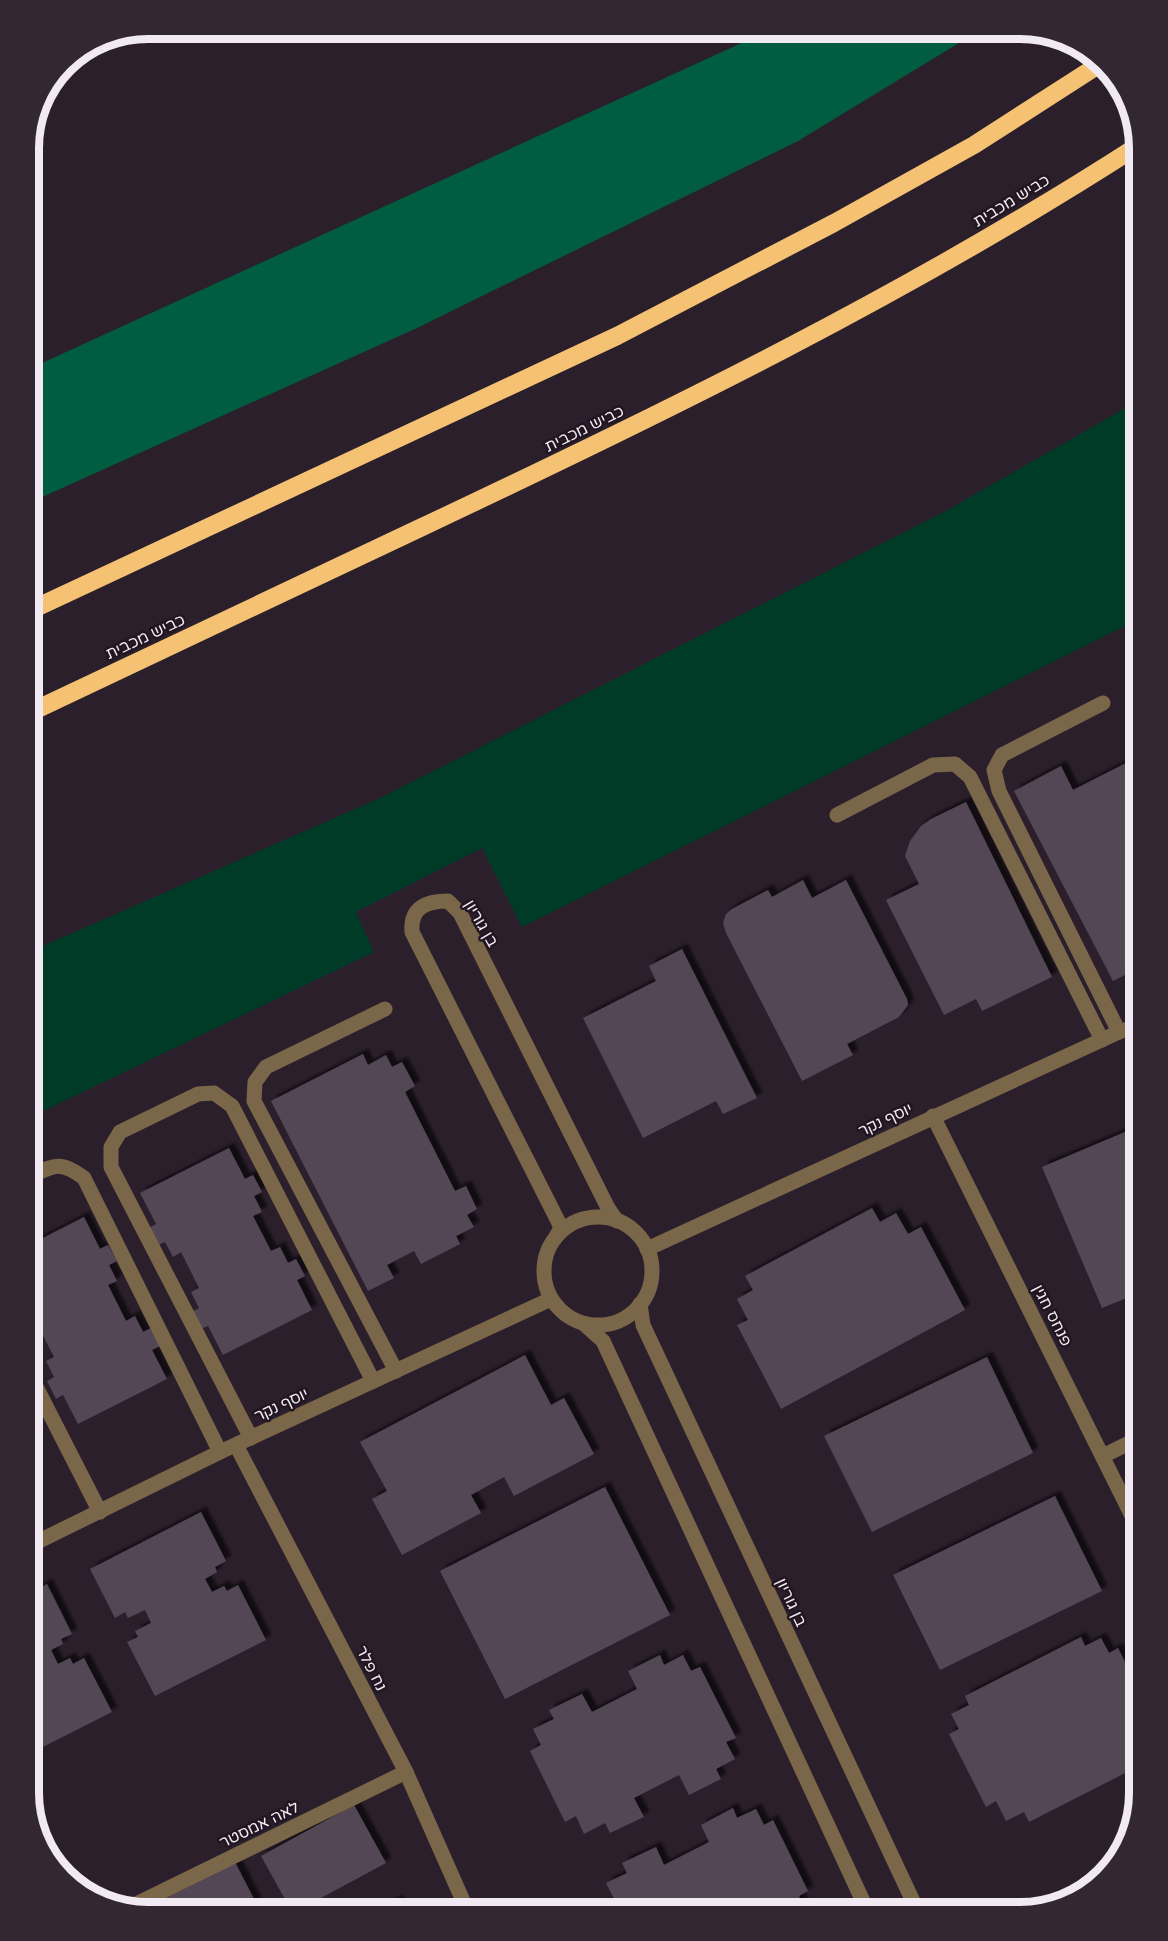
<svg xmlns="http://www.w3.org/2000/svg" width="1168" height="1941" font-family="'Varela Round',Heebo,sans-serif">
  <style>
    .green { fill: #003b27 }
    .forest { fill: #015d40 }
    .building { fill: #534655; filter: url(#shadow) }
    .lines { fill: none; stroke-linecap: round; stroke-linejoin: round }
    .lane { stroke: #7a6648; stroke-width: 15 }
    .street { stroke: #7a6648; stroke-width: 15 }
    .highway { stroke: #f4c272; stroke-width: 18 }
    .labels { text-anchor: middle; stroke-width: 5; stroke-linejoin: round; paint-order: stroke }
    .street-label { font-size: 16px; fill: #f2eaf3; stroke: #211622 }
    .rim { fill: none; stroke: #f2eaf3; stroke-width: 8 }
  </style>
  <defs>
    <filter id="shadow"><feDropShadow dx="5.5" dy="-5.5" stdDeviation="1.5" flood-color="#0009"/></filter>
  </defs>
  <rect width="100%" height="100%" fill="#2b1f2c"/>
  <path class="green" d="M1139,400V619L522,927L482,848L356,912L374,952L29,1118V952L378,799L944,512Z"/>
  <path class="forest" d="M772,29H982L798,141L417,328L29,503V369Z"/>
  <g class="building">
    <path d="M1128,762L1139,785V968L1113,981L1014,791L1061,766L1073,790Z"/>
    <path d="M966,802L1052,977L982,1011L976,999L944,1015L886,900L919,884L905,856L910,841L921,826L931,819Z"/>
    <path d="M803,880L812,898L846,880L907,999L908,1005L899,1017L847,1044L853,1055L802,1081L726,933L723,923L726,914L732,909L768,890L772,897Z"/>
    <path d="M682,949L757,1098L723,1114L716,1101L643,1138L583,1018L656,981L649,966Z"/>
    <path d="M363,1054L368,1065L386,1055L392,1067L402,1062L415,1086L405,1092L455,1191L466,1186L477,1209L467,1215L474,1227L456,1236L460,1244L421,1264L414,1251L387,1265L394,1278L368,1291L271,1101Z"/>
    <path d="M1139,1126V1237L1133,1240L1139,1256V1293L1102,1308L1042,1167Z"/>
    <path d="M229,1148L245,1179L253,1175L262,1192L254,1196L262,1212L253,1216L271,1251L280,1247L288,1263L296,1259L305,1276L297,1280L312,1310L223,1355L208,1326L201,1329L192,1312L199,1308L191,1292L199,1288L181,1252L173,1257L165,1242L158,1245L149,1228L156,1224L140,1193Z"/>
    <path d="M872,1208L880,1222L896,1213L908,1234L921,1227L965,1310L781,1409L737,1325L748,1320L737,1299L753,1290L745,1276Z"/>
    <path d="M84,1217L100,1249L108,1245L117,1261L109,1265L117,1281L108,1285L126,1321L135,1316L143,1332L151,1328L160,1346L152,1350L167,1379L78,1424L63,1395L56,1399L47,1381L54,1377L46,1361L54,1357L36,1322L29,1326V1245Z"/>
    <path d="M525,1355L551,1405L564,1398L594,1454L514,1496L504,1477L471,1495L481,1513L402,1555L372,1499L387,1491L360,1442Z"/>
    <path d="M987,1357L1033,1453L872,1532L824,1436Z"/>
    <path d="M605,1487L670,1615L505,1699L440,1571Z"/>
    <path d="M1055,1496L1102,1591L940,1670L893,1575Z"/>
    <path d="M201,1512L226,1561L215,1567L217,1572L205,1579L212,1592L224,1586L227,1591L238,1585L266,1640L155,1696L127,1642L138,1637L135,1631L151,1623L145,1610L128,1618L125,1612L115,1618L90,1569Z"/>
    <path d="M47,1584L72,1634L61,1639L63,1644L51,1650L58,1664L70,1658L73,1664L84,1658L112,1712L29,1754V1594Z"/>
    <path d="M1081,1637L1085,1646L1101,1638L1109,1653L1118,1648L1139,1690V1766L1029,1822L1024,1812L1006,1821L996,1801L986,1807L949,1734L959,1729L951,1714L969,1705L965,1696Z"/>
    <path d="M660,1655L664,1665L683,1655L691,1671L700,1667L736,1738L726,1742L735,1759L716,1769L721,1779L689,1795L679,1775L634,1798L644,1817L610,1833L605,1823L584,1834L576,1816L565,1822L530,1751L541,1745L533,1729L554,1719L549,1710L582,1694L592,1712L637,1689L628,1671Z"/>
    <path d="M354,1805L386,1863L295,1912H292L261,1856Z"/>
    <path d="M733,1808L737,1818L756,1809L764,1825L773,1820L808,1891L799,1896L807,1912H606L603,1905L614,1899L606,1883L627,1873L622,1863L656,1847L664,1865L709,1842L701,1825Z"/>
    <path d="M235,1862L259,1909L252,1912H144L142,1909Z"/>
    <path d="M398,1900L404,1912H375Z"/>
  </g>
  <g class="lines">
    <g class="lane">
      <path d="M1103,703L1002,755L994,770L999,791L1119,1032"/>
      <path d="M837,815L933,765L955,764L970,777L1102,1040"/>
      <path d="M385,1009L266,1067L255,1082L254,1101L396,1371"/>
      <path d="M29,1177C54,1165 60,1160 84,1178L220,1452"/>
      <path d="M29,1373L100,1512"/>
      <path d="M251,1438L111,1167V1147L120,1132L198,1094L214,1093L232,1106L373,1381"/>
      <path d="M1103,1456L1139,1438"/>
    </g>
    <g class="street">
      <path d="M933,1116L1139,1530"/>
      <circle cx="598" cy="1271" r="54"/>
      <path d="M556,1237L561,1227L412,932C410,907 427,901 448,901L460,913L608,1208L617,1221"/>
      <path d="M647,1249L1119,1032L1139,1025"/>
      <path d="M640,1304L643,1325L918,1912"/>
      <path d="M584,1324L603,1341L868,1912"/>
      <path d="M236,1445L406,1772L468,1912"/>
      <path d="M29,1546L220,1452L551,1299"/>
      <path d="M128,1908L406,1772"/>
    </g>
    <g class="highway">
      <path d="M29,611L617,336L834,223L974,145L1100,64"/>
      <path d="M29,713C159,652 289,589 420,528C666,412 910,293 1139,145"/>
    </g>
  </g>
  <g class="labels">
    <g class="street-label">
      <text transform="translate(1011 200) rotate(-31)" y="6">כביש מכבית</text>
      <text transform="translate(584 428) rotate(-26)" y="6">כביש מכבית</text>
      <text transform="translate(145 636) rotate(-25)" y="6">כביש מכבית</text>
      <text transform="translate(482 923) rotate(60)" y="6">בן גוריון</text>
      <text transform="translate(885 1119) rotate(-25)" y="6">יוסף נקר</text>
      <text transform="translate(1053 1315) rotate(63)" y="6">פנחס חגין</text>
      <text transform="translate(281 1404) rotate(-25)" y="6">יוסף נקר</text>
      <text transform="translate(792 1602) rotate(65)" y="6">בן גוריון</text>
      <text transform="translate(372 1668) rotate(63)" y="6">נח פלר</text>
      <text transform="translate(259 1824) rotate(-26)" y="6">לאה אמסטר</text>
    </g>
  </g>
  <path d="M0 0H1168V1941H0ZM148 39H1020A109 109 0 0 1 1129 148V1793A109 109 0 0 1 1020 1902H148A109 109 0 0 1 39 1793V148A109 109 0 0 1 148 39Z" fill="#322733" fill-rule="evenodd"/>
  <path class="rim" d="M148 39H1020A109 109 0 0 1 1129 148V1793A109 109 0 0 1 1020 1902H148A109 109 0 0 1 39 1793V148A109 109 0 0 1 148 39Z"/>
</svg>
